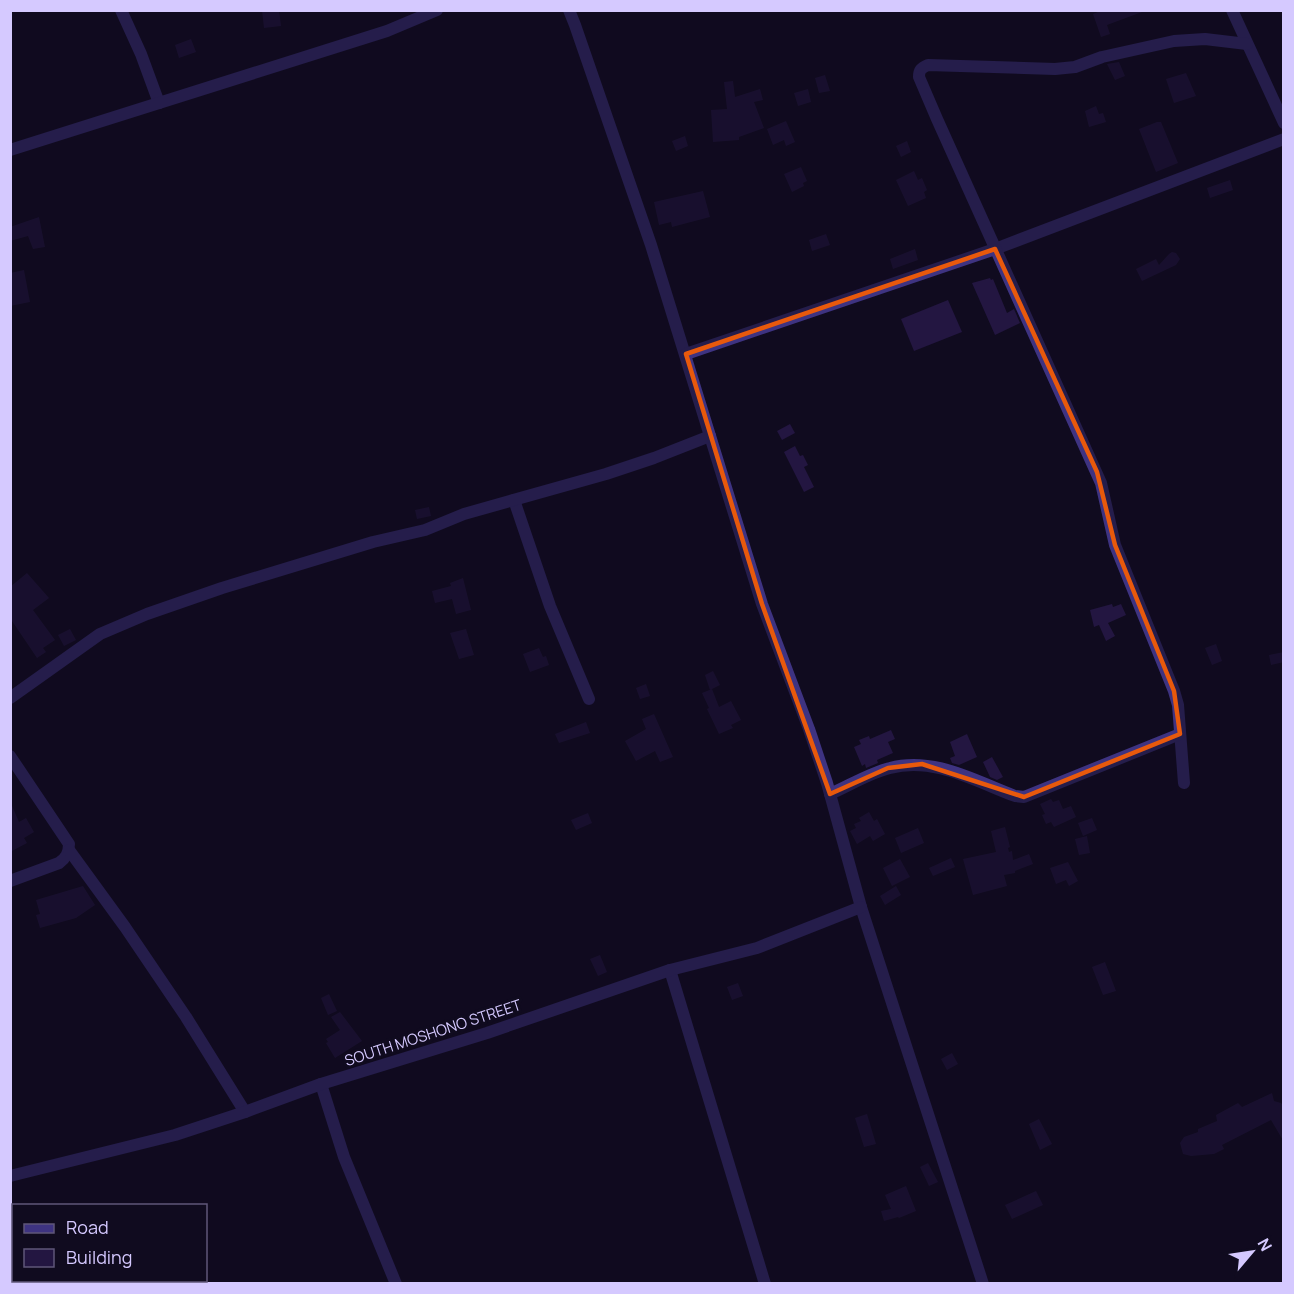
<svg xmlns="http://www.w3.org/2000/svg" width="1294" height="1294" font-family="Manrope,sans-serif">
  <style>
    .building { fill: #231641 }
    .lines { fill: none; stroke-linecap: round; stroke-linejoin: round }
    .street { stroke: #3e3381; stroke-width: 12 }
    .marked { fill: none; stroke: #e8590c; stroke-width: 4.5; stroke-linejoin: round }
    .labels { text-anchor: middle; stroke-width: 6; stroke-linejoin: round; paint-order: stroke }
    .street-label { font-size: 15px; fill: #d5c9ff; stroke: #100b1f }
  </style>
  <rect width="100%" height="100%" fill="#100b1f"/>
  <g class="building">
    <path d="M262,10H279L281,26L264,28Z"/>
    <path d="M1103,10H1142V12L1107,25L1110,34L1101,37L1093,14Z"/>
    <path d="M191,39L196,52L179,58L175,45Z"/>
    <path d="M1119,62L1125,76L1115,80L1107,64Z"/>
    <path d="M1186,73L1196,96L1174,103L1166,79Z"/>
    <path d="M825,75L830,91L819,93L815,78Z"/>
    <path d="M733,81L735,97L760,89L763,100L754,102L764,128L739,137V140L713,142L711,110L727,109L724,82Z"/>
    <path d="M808,89L811,102L798,106L794,93Z"/>
    <path d="M1096,106L1099,114L1103,113L1106,122L1089,127L1085,111Z"/>
    <path d="M786,121L795,142L786,146L784,140L773,145L767,129Z"/>
    <path d="M1157,122H1161L1178,163L1156,172L1139,129Z"/>
    <path d="M685,136L688,146L676,151L672,141Z"/>
    <path d="M907,141L911,152L901,157L896,146Z"/>
    <path d="M801,167L807,181L803,183L804,186L792,192L784,174Z"/>
    <path d="M914,171L918,180L922,178L927,190L924,192L926,198L908,206L896,180Z"/>
    <path d="M1230,180L1233,190L1210,198L1207,188Z"/>
    <path d="M703,191L710,217L672,227L671,222L659,225L654,202Z"/>
    <path d="M39,217L45,247L33,249L28,236L10,241V227Z"/>
    <path d="M826,234L830,245L812,251L809,240Z"/>
    <path d="M915,249L918,260L893,269L890,259Z"/>
    <path d="M1172,252L1176,253L1180,259L1176,265L1142,281L1136,269L1156,259L1159,265L1169,254Z"/>
    <path d="M24,270L30,302L10,306V273Z"/>
    <path d="M990,278L991,280L993,279L1007,313L1014,309L1020,323L995,335L972,283Z"/>
    <path d="M948,300L962,332L914,351L901,319Z"/>
    <path d="M790,424L795,433L782,440L777,431Z"/>
    <path d="M795,446L800,456L803,455L808,465L804,467L814,487L804,492L784,452Z"/>
    <path d="M429,507L431,516L417,519L415,510Z"/>
    <path d="M27,573L49,598L33,610L55,640L43,648L46,652L37,658L10,618V587Z"/>
    <path d="M463,578L471,610L456,614L452,599L435,603L432,591L451,586L450,583Z"/>
    <path d="M1112,604L1113,607L1121,604L1126,615L1108,623L1115,636L1106,641L1099,625L1094,627L1090,610Z"/>
    <path d="M70,629L76,640L64,646L58,635Z"/>
    <path d="M466,629L474,655L459,659L450,633Z"/>
    <path d="M1216,644L1222,661L1212,665L1205,648Z"/>
    <path d="M539,648L543,657L546,656L549,665L530,672L523,654Z"/>
    <path d="M1284,652V662L1271,665L1269,655Z"/>
    <path d="M713,671L720,685L710,690L705,675Z"/>
    <path d="M646,684L650,696L640,699L636,688Z"/>
    <path d="M712,689L719,707L731,701L741,720L731,725L733,728L719,734L707,709L709,708L702,693Z"/>
    <path d="M654,714L673,757L660,762L655,751L636,761L625,741L646,729L642,719Z"/>
    <path d="M586,722L590,733L559,743L555,734Z"/>
    <path d="M891,730L895,739L888,742L893,753L877,760L878,763L866,768L865,764L862,766L854,747L861,744L859,740L869,736L870,739Z"/>
    <path d="M967,734L977,757L959,765L952,763L950,758L955,756L950,742Z"/>
    <path d="M992,757L1003,777L997,780L990,777L983,762Z"/>
    <path d="M1051,799L1053,802L1059,800L1063,809L1071,806L1076,817L1054,827L1051,822L1046,824L1042,815L1045,814L1040,804Z"/>
    <path d="M10,801L19,822L26,818L34,832L24,838L27,843L10,852Z"/>
    <path d="M869,812L874,821L877,819L885,834L873,841L870,836L857,844L850,831L856,828L854,824L861,821L859,818Z"/>
    <path d="M588,813L592,823L576,830L571,820Z"/>
    <path d="M1092,818L1097,830L1083,836L1078,823Z"/>
    <path d="M1005,827L1010,847L1008,848L1009,852L1012,851L1013,860L1029,854L1033,864L1015,871V873L1004,875L1007,886L973,895L963,859L996,852L991,831Z"/>
    <path d="M918,828L924,843L901,853L895,838Z"/>
    <path d="M1087,836L1090,853L1079,855L1075,839Z"/>
    <path d="M951,858L955,867L933,876L929,868Z"/>
    <path d="M900,859L910,877L892,886L883,868Z"/>
    <path d="M1068,862L1078,881L1069,886L1066,880L1056,884L1050,868Z"/>
    <path d="M83,886L95,905L76,918L40,928L36,915L40,914L36,900Z"/>
    <path d="M896,886L901,895L885,905L880,896Z"/>
    <path d="M600,955L607,972L598,976L590,959Z"/>
    <path d="M1105,962L1116,991L1103,995L1092,967Z"/>
    <path d="M738,983L743,996L732,1000L727,987Z"/>
    <path d="M329,994L337,1011L328,1015L321,998Z"/>
    <path d="M340,1012L362,1041L335,1058L326,1043L328,1042L326,1039L340,1030L331,1017Z"/>
    <path d="M952,1053L958,1064L947,1070L941,1059Z"/>
    <path d="M1272,1093L1274,1101L1281,1103L1284,1107V1142L1271,1120L1222,1145L1224,1149L1214,1154L1191,1156L1183,1154L1180,1143L1184,1137L1198,1132V1129L1217,1121L1216,1115L1238,1103L1242,1107Z"/>
    <path d="M867,1114L876,1144L864,1147L855,1118Z"/>
    <path d="M1039,1119L1052,1144L1040,1150L1029,1124Z"/>
    <path d="M928,1163L938,1182L929,1186L920,1167Z"/>
    <path d="M906,1186L916,1211L899,1218L898,1217L884,1221L881,1211L891,1209L885,1195Z"/>
    <path d="M1036,1191L1043,1205L1012,1219L1005,1205Z"/>
  </g>
  <g class="lines">
    <g class="street">
      <path d="M121,10L141,54L159,103"/>
      <path d="M569,10L575,25L651,245L762,604L809,729L827,783L861,907L983,1284"/>
      <path d="M1232,10L1284,123"/>
      <path d="M10,150L387,31L437,10"/>
      <path d="M686,354L995,249L1284,139"/>
      <path d="M514,500L550,606L589,699"/>
      <path d="M10,698L100,634L147,614L222,588L373,542L425,530L464,514L606,474L654,458L710,436"/>
      <path d="M10,756L69,844C69,853 66,858 59,863L10,881"/>
      <path d="M1184,783L1178,705L1174,691L1115,545L1101,483L937,119L919,77C919,70 921,68 928,65L1055,69L1075,67L1102,57L1174,41L1205,39L1247,44"/>
      <path d="M830,794C849,786 869,773 890,768C933,756 975,781 1015,796L1024,797L1180,734"/>
      <path d="M69,850L125,927L186,1017L245,1112"/>
      <path d="M670,970L765,1284"/>
      <path d="M321,1084L344,1157L396,1284"/>
      <path d="M10,1176L175,1135L245,1112L321,1084L487,1033L670,970L757,948L861,907"/>
    </g>
  </g>
  <path d="M0 0H1294V1294H0ZM995,249L1097,472L1115,545L1174,691L1180,734L1024,797L922,764L888,768L830,794L762,604L686,354Z" fill="#100b1f" fill-opacity=".55" fill-rule="evenodd"/>
  <path class="marked" d="M995,249L1097,472L1115,545L1174,691L1180,734L1024,797L922,764L888,768L830,794L762,604L686,354Z"/>
  <g class="labels">
    <g class="street-label">
      <text transform="translate(433 1033) rotate(-18)" y="5">SOUTH MOSHONO STREET</text>
    </g>
  </g>
  <rect width="1294" height="1294" fill="none" stroke="#d5c9ff" stroke-width="24"/>
  <rect x="12" y="1204" width="195" height="78" fill="#100b1f" stroke="#5f5779" stroke-width="1.5"/>
  <rect x="24" y="1224" width="30" height="9" fill="#3e3381" stroke="#5f5779" stroke-width="1.5"/>
  <text x="66" y="1234" font-size="18" fill="#d5c9ff">Road</text>
  <rect x="24" y="1249" width="30" height="18" fill="#231641" stroke="#5f5779" stroke-width="1.5"/>
  <text x="66" y="1264" font-size="18" fill="#d5c9ff">Building</text>
  <g transform="translate(1252 1252) rotate(61)" stroke="#100b1f" stroke-width="4.5" paint-order="stroke">
  <path d="M0-4.5L10 22L0 15L-10 22Z" fill="#d5c9ff"/>
  <text y="-9" font-size="16" font-weight="bold" text-anchor="middle" fill="#d5c9ff">N</text>
  </g>
</svg>
